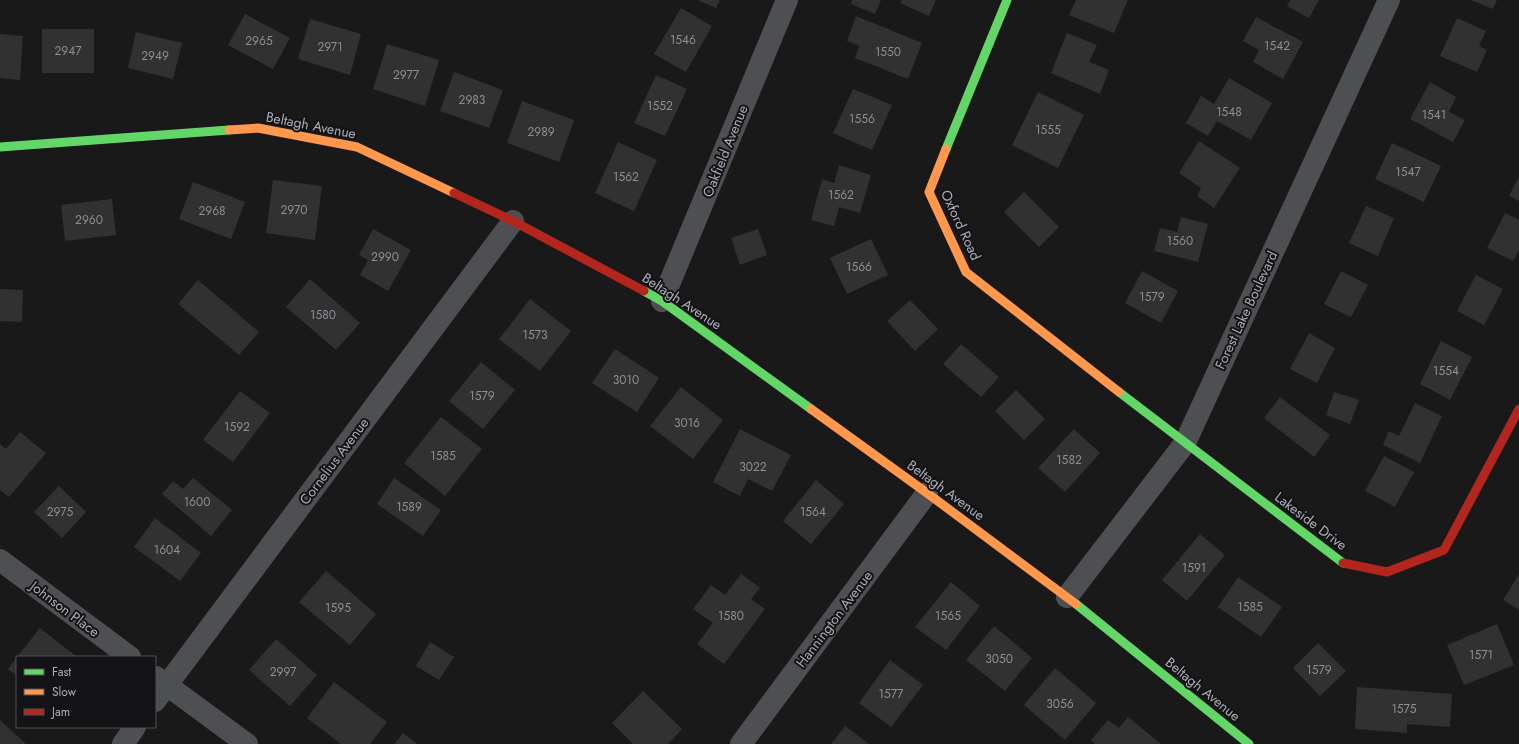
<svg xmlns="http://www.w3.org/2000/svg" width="1519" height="744" font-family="Jost,sans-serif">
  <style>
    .building { fill: #313132 }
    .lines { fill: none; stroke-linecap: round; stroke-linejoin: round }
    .street { stroke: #4e4f52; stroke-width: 22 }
    .fast { stroke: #63d668; stroke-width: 9 }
    .slow { stroke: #ff974d; stroke-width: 9 }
    .jam { stroke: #b3261e; stroke-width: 9 }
    .labels { text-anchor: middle; stroke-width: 4; stroke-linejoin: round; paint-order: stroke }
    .number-label { font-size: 12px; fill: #8d8f97 }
    .street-label { font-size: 14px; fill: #acaeb9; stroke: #141315 }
  </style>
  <rect width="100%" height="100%" fill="#191919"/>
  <g class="building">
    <path d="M698,0H720L716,8Z"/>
    <path d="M852,0H881L875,14L851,4Z"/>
    <path d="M902,0H936L929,16L900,3Z"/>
    <path d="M1076,0H1128L1114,33L1069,15Z"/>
    <path d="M1290,0H1319L1309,18L1287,6Z"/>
    <path d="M1470,0H1497L1493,9Z"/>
    <path d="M681,8L712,26L686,72L654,54Z"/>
    <path d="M245,14L290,38L273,69L228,45Z"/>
    <path d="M856,16L922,43L908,79L855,58L859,46L847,41Z"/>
    <path d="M1256,17L1303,42L1283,79L1253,62L1259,50L1243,41Z"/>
    <path d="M1457,18L1486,31L1479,46L1487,50L1477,72L1440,56Z"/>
    <path d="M310,19L361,34L350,75L298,59Z"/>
    <rect x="42" y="29" width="52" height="44"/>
    <path d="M136,32L182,43L173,79L128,68Z"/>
    <path d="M1067,33L1097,45L1089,62L1109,70L1100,94L1051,73Z"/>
    <path d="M0,34L23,36L20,80L0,78Z"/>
    <path d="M387,44L439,60L425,106L373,89Z"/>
    <path d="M454,72L503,90L489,128L440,111Z"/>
    <path d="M656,75L687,89L665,136L634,123Z"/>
    <path d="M1229,78L1272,103L1251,140L1217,121L1208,136L1186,123L1201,96L1214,104Z"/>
    <path d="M1430,82L1456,97L1449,112L1465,120L1453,142L1410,119Z"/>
    <path d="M853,89L892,105L872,150L833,133Z"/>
    <path d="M1038,92L1084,115L1058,168L1012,145Z"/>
    <path d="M522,101L574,120L559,162L507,143Z"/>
    <path d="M1199,141L1240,168L1214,208L1197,196L1201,188L1179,173Z"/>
    <path d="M618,142L657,160L634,211L595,193Z"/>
    <path d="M1392,143L1441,166L1424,202L1375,179Z"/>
    <path d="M839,165L871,175L860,213L839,207L834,226L811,220L822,179L834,183Z"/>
    <path d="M1519,176V201L1509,196Z"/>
    <path d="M273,180L322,186L315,240L266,233Z"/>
    <path d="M193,182L245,202L231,239L179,219Z"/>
    <path d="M1024,192L1059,227L1039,247L1004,212Z"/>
    <path d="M112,199L116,235L65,241L61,205Z"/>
    <path d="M1366,206L1394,218L1378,256L1349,243Z"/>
    <path d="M1505,213L1519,220V250L1513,261L1487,248Z"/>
    <path d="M1181,217L1208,224L1198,262L1154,251L1160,228L1177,232Z"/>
    <path d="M373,229L411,250L388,291L360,275L368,260L359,255Z"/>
    <path d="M758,229L767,255L740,265L731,238Z"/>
    <path d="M871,239L888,275L847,294L830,258Z"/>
    <path d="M1142,271L1178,291L1161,323L1125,303Z"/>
    <path d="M1341,271L1368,285L1351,317L1324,304Z"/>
    <path d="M1476,275L1503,289L1484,325L1457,311Z"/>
    <path d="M310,279L360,323L336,350L286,307Z"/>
    <path d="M198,280L259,332L239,355L178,304Z"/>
    <path d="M0,289L23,290L22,322L0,321Z"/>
    <path d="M530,299L571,331L540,371L499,339Z"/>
    <path d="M910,300L938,329L915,351L887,321Z"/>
    <path d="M1309,333L1335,348L1317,383L1290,369Z"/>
    <path d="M1441,341L1472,357L1450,400L1420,384Z"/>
    <path d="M961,344L999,377L981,397L943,364Z"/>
    <path d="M615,349L659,378L637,412L592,383Z"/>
    <path d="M481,362L515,390L483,429L449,401Z"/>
    <path d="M681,387L723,420L693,459L650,426Z"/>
    <path d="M1016,390L1045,419L1024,440L995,411Z"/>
    <path d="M240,391L270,413L233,462L203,440Z"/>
    <path d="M1334,392L1359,400L1350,424L1326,415Z"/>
    <path d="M1280,397L1330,435L1314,457L1264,418Z"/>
    <path d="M1415,403L1442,416L1420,463L1383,445L1389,431L1399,436Z"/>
    <path d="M441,417L482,449L445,496L404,463Z"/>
    <path d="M740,429L791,455L772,491L748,479L740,496L713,482Z"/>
    <path d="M1074,429L1100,453L1065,492L1038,468Z"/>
    <path d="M20,432L46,453L9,497L0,490V444L6,449Z"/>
    <path d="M1384,456L1414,472L1395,507L1365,491Z"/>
    <path d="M193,478L232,510L211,536L162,494L173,481L183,489Z"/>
    <path d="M394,478L441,510L423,536L377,504Z"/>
    <path d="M816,480L844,504L811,544L783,521Z"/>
    <path d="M59,486L86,512L62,538L34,512Z"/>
    <path d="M155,518L201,553L180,581L134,547Z"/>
    <path d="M1200,534L1225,555L1187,601L1162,580Z"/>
    <path d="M326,571L376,614L350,645L299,602Z"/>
    <path d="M741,574L760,588L751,599L765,609L724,664L697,644L713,623L693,609L711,585L725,595Z"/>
    <path d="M1519,574V610L1503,600Z"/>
    <path d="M1238,577L1282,607L1261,637L1218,607Z"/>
    <path d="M951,582L980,606L946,650L915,627Z"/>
    <path d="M1497,624L1514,665L1464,685L1447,645Z"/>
    <path d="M994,626L1032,658L1005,691L966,660Z"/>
    <path d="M40,628L77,657H17Z"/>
    <path d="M276,639L317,675L290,706L249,670Z"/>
    <path d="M430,642L454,657L439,680L416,666Z"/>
    <path d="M1318,643L1346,671L1320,696L1293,668Z"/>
    <path d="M17,657V676L8,669Z"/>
    <path d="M890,660L923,685L891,727L859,703Z"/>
    <path d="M1055,668L1096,703L1065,740L1024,705Z"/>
    <path d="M334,682L387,722L370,744H341L307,718Z"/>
    <path d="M1357,687L1452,694L1450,727L1407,724V733L1355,729Z"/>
    <path d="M643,691L682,729L668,744H633L612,723Z"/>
    <path d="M1128,717L1161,744H1095L1091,740L1108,720L1119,728Z"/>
    <path d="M0,720L26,744H0Z"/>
    <path d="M845,726L869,744H831Z"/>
    <path d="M403,733L417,744H394Z"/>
  </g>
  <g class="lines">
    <g class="street">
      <path d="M662,301L787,0"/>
      <path d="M0,560L130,657"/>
      <path d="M1067,597L1185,443L1389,0"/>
      <path d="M156,677L247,744"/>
      <path d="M155,701L513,221"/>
      <path d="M123,744L135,727"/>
      <path d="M741,744L927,493"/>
    </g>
    <g class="fast">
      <path d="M0,147L229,130"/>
      <path d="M946,149L1007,0"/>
      <path d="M644,291L662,301L811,409"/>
      <path d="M1119,392L1343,563"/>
      <path d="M1076,604L1249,744"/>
    </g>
    <g class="slow">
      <path d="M229,130L258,128L357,147L454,193"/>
      <path d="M946,149L929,192L966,272L1119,392"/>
      <path d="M811,409L927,493L1076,604"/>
    </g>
    <g class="jam">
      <path d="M454,193L513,221L644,291"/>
      <path d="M1343,563L1387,572L1444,550L1519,409"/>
    </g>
  </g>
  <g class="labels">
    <g class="number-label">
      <text x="683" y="44">1546</text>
      <text x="259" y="45">2965</text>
      <text x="1277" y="50">1542</text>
      <text x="330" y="51">2971</text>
      <text x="68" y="55">2947</text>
      <text x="888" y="56">1550</text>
      <text x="155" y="60">2949</text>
      <text x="406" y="79">2977</text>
      <text x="472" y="104">2983</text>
      <text x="660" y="110">1552</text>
      <text x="1229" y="116">1548</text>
      <text x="1434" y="119">1541</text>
      <text x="862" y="123">1556</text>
      <text x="1048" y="134">1555</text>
      <text x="541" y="136">2989</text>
      <text x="1408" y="176">1547</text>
      <text x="626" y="181">1562</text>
      <text x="841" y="199">1562</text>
      <text x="294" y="214">2970</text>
      <text x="212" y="215">2968</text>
      <text x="89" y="224">2960</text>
      <text x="1180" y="245">1560</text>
      <text x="385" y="261">2990</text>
      <text x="859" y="271">1566</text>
      <text x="1152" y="301">1579</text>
      <text x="323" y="319">1580</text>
      <text x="535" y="339">1573</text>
      <text x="1446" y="375">1554</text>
      <text x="626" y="384">3010</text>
      <text x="482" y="400">1579</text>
      <text x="687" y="427">3016</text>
      <text x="237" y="431">1592</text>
      <text x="443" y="460">1585</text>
      <text x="1069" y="464">1582</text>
      <text x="753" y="471">3022</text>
      <text x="197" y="506">1600</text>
      <text x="409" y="511">1589</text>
      <text x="60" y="516">2975</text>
      <text x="813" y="516">1564</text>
      <text x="167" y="554">1604</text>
      <text x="1194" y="572">1591</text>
      <text x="1250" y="611">1585</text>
      <text x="338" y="612">1595</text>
      <text x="731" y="620">1580</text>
      <text x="948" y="620">1565</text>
      <text x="1481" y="659">1571</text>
      <text x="999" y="663">3050</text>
      <text x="1319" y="674">1579</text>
      <text x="283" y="676">2997</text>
      <text x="891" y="698">1577</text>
      <text x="1060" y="708">3056</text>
      <text x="1404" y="713">1575</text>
    </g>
    <g class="street-label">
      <text transform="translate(311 125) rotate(11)" y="5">Beltagh Avenue</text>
      <text transform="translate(725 151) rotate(-68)" y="5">Oakfield Avenue</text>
      <text transform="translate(961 225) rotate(65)" y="5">Oxford Road</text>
      <text transform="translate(682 301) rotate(33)" y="5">Beltagh Avenue</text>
      <text transform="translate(1246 310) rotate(-65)" y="5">Forest Lake Boulevard</text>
      <text transform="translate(334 461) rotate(-53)" y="5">Cornelius Avenue</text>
      <text transform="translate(946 490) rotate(36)" y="5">Beltagh Avenue</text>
      <text transform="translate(1311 521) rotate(37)" y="5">Lakeside Drive</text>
      <text transform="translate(65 609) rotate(37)" y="5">Johnson Place</text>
      <text transform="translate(834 619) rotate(-53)" y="5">Hannington Avenue</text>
      <text transform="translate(1203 689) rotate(39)" y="5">Beltagh Avenue</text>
    </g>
  </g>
  <rect x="16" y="656" width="140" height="72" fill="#141315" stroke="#515157"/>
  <rect x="24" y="669" width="20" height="6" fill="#63d668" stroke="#515157"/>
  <text x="52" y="676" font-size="12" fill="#acaeb9">Fast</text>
  <rect x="24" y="689" width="20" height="6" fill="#ff974d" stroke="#515157"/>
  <text x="52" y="696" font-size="12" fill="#acaeb9">Slow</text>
  <rect x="24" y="709" width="20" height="6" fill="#b3261e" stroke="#515157"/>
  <text x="52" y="716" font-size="12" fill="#acaeb9">Jam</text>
</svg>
